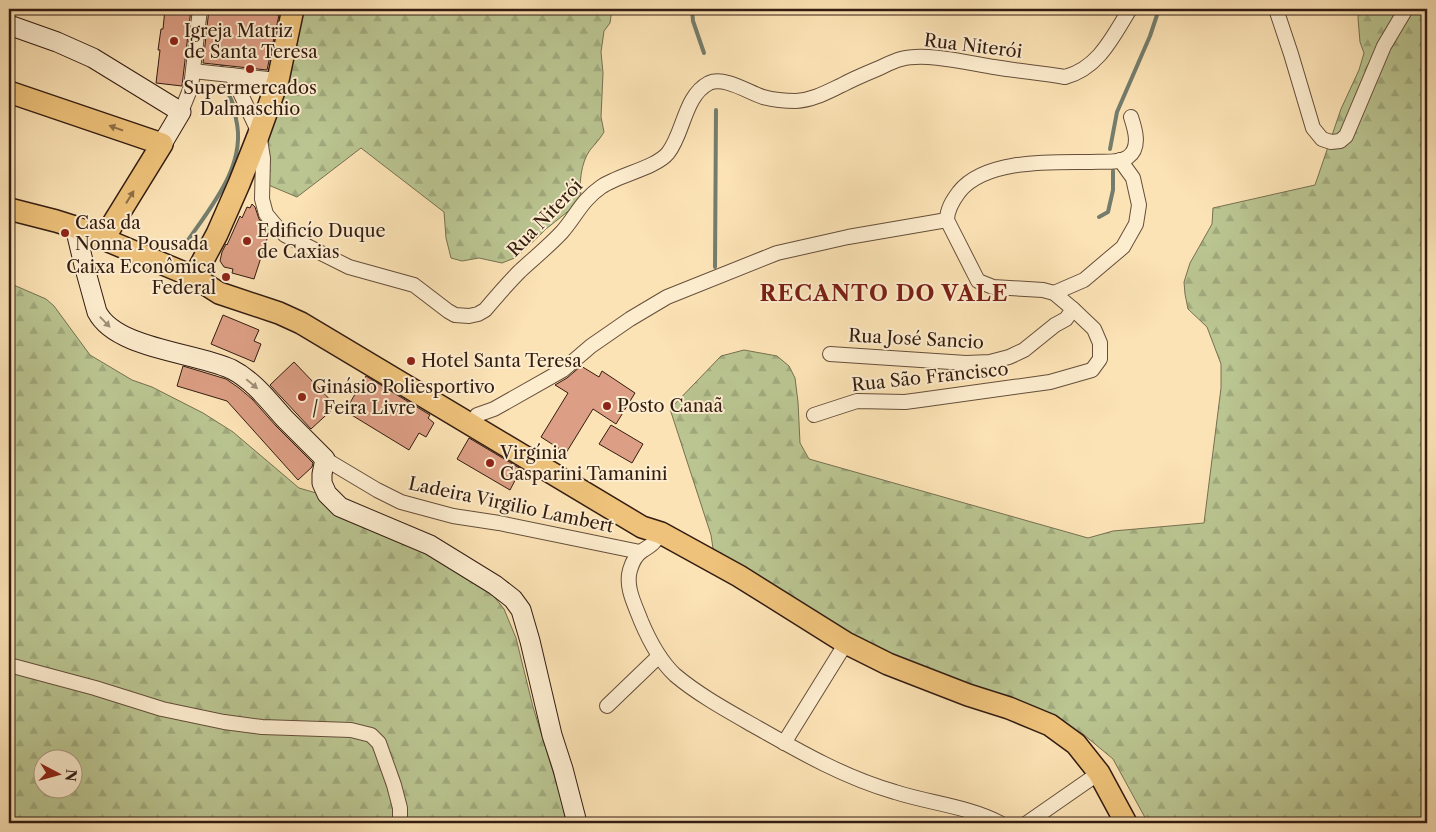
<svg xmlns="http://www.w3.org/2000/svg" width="1436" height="832" font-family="'Libre Caslon Text',serif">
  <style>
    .forest { fill: url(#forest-firs); stroke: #767051; fill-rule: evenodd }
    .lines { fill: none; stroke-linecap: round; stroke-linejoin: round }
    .stream { stroke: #747d6d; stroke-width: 4 }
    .building { fill: #dc9e84; stroke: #331c11 }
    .street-casing { stroke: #654e3a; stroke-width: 16 }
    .secondary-casing { stroke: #331c11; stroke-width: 21 }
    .primary-casing { stroke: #331c11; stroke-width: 24 }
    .street { stroke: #fdedcf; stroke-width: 14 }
    .secondary { stroke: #fdedcf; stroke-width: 19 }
    .primary { stroke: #eec27a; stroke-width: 21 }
    .oneway { fill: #906f46 }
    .oneway2 { fill: #a28f7a }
    .poi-dot { fill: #8f2418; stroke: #fdedcf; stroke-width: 2 }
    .labels { text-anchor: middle; stroke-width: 4; stroke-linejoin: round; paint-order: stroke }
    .poi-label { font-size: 18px; fill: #331c11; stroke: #fdedcf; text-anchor: start }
    .street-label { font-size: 18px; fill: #331c11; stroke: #fdedcf }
    .district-label { font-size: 22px; font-weight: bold; letter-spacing: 1px; fill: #7a1f14; stroke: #fdedcf }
  </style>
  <defs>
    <pattern id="forest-firs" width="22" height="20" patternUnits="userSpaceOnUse" patternTransform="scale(1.25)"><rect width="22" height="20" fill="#bac591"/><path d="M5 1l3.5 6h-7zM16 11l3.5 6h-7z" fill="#a0a97c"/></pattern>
  </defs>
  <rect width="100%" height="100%" fill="#fce3b5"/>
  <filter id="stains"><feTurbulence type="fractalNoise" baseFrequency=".004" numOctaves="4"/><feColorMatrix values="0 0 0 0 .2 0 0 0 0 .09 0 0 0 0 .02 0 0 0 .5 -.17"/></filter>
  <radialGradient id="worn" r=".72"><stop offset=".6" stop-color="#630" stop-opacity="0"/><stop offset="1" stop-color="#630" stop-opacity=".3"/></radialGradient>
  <g class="forest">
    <path d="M302,9H612L610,23L604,31L601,52L603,73L601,117L604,132C600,139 595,144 590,150C581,162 578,186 582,200L546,229L517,257L502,263L479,258L462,261L451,258L446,238L444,212L361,148L297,197L266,184L267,143L271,125Z"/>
    <path d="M1359,9H1427V823H1148L1113,759L1083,734L1064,725L902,665L714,555L711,535L670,409L721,356L744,350L777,356L789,366L795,378L798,402L800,443L809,459L1088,538L1113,531L1204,523L1221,388V364L1207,327L1188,309L1185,294L1184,282L1190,263L1212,224L1213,208L1315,185L1341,109L1359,70L1364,53L1360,42L1358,18Z"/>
    <path d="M9,283L46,299L54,306L90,355L132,380L152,387L203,413L233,432L299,488L330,497L407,537L487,588L504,609L516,638L533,707L562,801L566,823H9ZM42,760H72V790H42Z"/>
  </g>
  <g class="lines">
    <g class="stream">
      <path d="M692,9L693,21L704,53"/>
      <path d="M1110,149L1117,112L1150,36L1159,9"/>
      <path d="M1099,217L1108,212L1113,190V171"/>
      <path d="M182,249C207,211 248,167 236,119C235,112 233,103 230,97C223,81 216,80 223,62"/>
      <path d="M715,267L716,110"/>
    </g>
  </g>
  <g class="building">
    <path d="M165,9H191L182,86L156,83L160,50H158L161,29H163Z"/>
    <path d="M209,9H272L271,14L279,15L267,70L203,63Z"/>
    <path d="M252,204L255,207L259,219L267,229L264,237L267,239L254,279L232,273L233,269L224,267L220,261L222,252L226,244L227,245L240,216L242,218L247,207L250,208Z"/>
    <path d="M223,315L259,330L254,341L261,344L254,362L211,344Z"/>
    <path d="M294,362L336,406L311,429L270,385Z"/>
    <path d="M183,366L226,379L239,388L252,399L276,426L313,463L312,467L298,480L227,401L177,386Z"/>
    <path d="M581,366L599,377L602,371L635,393L616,424L593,409L566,453L541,437L568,393L555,385L567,378Z"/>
    <path d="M366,376L430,415L428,418L434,423L426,437L419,433L409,450L345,411Z"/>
    <path d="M611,425L643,444L632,463L599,444Z"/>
    <path d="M469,438L521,469L510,490L457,459Z"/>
  </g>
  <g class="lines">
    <defs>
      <g id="street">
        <path d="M1276,9L1291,54L1313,128L1322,139L1331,142L1340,141L1346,136L1384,46L1406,9"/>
        <path d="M193,71L278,80"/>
        <path d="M232,75L259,133L263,158L262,199L266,214L276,226L285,235L349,267L414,285L448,311L455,315L469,316L478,314L485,310C496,297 508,283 520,271C534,258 549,246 562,232C576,216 582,200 601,187C618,175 656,168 668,153C684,133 684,96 709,83C724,76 748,92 763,97C774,100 785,101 796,101C813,100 827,92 842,85C853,79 865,74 877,69C884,66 893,61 901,59C925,52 969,63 994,67C1018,71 1042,73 1065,77C1099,68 1113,36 1130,9"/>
        <path d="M181,112L191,87L200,9"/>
        <path d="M1054,293L1084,280L1123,247L1136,224L1139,205L1133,178L1120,160"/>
        <path d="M830,354L966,363L990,362L1009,357L1024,350L1055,325L1066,319L1073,309"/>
        <path d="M477,415L494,409L563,370L591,346L630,319L667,297L777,253L848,237L947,220"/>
        <path d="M814,415L857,401L905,402L920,400L1050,382L1092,370L1100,359V343L1094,329L1073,309L1054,293L1043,290L993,287L978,281L947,220C947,209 953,200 959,192C985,159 1052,162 1091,162C1102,161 1119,164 1128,157C1141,148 1135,129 1131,117"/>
        <path d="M325,459L377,490L401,502L453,516L499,523L640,552"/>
        <path d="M661,533C659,536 657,539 654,542C651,546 646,548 642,551C636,555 632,563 630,570C625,587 635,605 641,621C649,640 659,660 675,675C700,696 730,712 758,728C802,753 846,778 895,792C929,803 967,806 1000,823"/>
        <path d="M9,665L95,688L162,709L224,722L262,727L351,730L371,735L379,743L394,785L400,808V823"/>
        <path d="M607,706L659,656"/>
        <path d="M784,743L846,643"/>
        <path d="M1027,823L1099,773"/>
      </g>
      <g id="secondary">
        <path d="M9,25L57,42L93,58L181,112L162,144"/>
        <path d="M75,227L84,265L97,312C116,349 194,352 231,369C253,380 268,400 284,418C298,432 311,445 325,459L322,474V483L327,494L340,507L430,545L495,585L513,599L521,610L530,641L552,735L563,769L577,823"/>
      </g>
      <g id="primary">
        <path d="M9,92L162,144L104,238"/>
        <path d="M9,209L56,221L75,227L194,277L219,293L279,313L301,323L642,527L661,533L739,576L846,643L888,664L968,695L1009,708L1050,725L1076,744L1099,773L1126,823"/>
        <path d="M194,277L217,234L239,184L258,136L278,80L293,9"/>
      </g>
    </defs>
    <use href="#street" class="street-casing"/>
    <use href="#secondary" class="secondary-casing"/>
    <use href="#primary" class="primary-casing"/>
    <use href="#street" class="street"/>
    <use href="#secondary" class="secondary"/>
    <use href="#primary" class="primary"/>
  </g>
  <defs><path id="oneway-solid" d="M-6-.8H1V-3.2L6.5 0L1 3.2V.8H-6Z" transform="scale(1.25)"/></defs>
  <g class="oneway">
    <use href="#oneway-solid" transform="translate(116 128) rotate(-161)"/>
    <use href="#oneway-solid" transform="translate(130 197) rotate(-58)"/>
  </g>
  <g class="oneway2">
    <use href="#oneway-solid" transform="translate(105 322) rotate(46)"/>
    <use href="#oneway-solid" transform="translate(252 384) rotate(40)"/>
  </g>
  <g class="poi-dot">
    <circle cx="174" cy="41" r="5"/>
    <circle cx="250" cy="69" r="5"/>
    <circle cx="65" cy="233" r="5"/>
    <circle cx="247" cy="241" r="5"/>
    <circle cx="226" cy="277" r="5"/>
    <circle cx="411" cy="361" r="5"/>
    <circle cx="302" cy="397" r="5"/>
    <circle cx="607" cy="406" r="5"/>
    <circle cx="490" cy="463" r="5"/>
  </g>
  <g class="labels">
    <g class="poi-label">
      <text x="184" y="37">Igreja Matriz<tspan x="184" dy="21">de Santa Teresa</tspan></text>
      <text x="250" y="94" text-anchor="middle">Supermercados<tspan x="250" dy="21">Dalmaschio</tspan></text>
      <text x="75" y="229">Casa da<tspan x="75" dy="21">Nonna Pousada</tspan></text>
      <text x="257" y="237">Edificío Duque<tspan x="257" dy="21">de Caxias</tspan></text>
      <text x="216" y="273" text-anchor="end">Caixa Econômica<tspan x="216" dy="21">Federal</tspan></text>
      <text x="421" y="367">Hotel Santa Teresa</text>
      <text x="312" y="393">Ginásio Poliesportivo<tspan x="312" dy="21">/ Feira Livre</tspan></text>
      <text x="617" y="412">Posto Canaã</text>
      <text x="500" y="459">Virgínia<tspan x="500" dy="21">Gasparini Tamanini</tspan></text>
    </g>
    <g class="street-label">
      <text transform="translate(973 46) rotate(7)" y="6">Rua Niterói</text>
      <text transform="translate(545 218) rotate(-46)" y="6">Rua Niterói</text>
      <text transform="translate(916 339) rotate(3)" y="6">Rua José Sancio</text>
      <text transform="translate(930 377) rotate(-6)" y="6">Rua São Francisco</text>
      <text transform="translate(511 505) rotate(12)" y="6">Ladeira Virgilio Lambert</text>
    </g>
    <g class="district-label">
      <text x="884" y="301">RECANTO DO VALE</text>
    </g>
  </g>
  <rect width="1436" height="832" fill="none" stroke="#fce3b5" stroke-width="30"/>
  <rect x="10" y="10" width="1416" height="812" fill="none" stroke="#331c11" stroke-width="2.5"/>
  <rect x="15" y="15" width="1406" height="802" fill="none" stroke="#331c11"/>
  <g transform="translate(58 774) rotate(96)"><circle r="24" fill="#fdedcf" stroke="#ac9983"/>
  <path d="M0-4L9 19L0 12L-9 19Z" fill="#8f2418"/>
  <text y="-8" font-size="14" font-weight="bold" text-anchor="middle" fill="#331c11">N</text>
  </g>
  <rect width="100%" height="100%" filter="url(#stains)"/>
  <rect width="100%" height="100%" fill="url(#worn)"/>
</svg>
